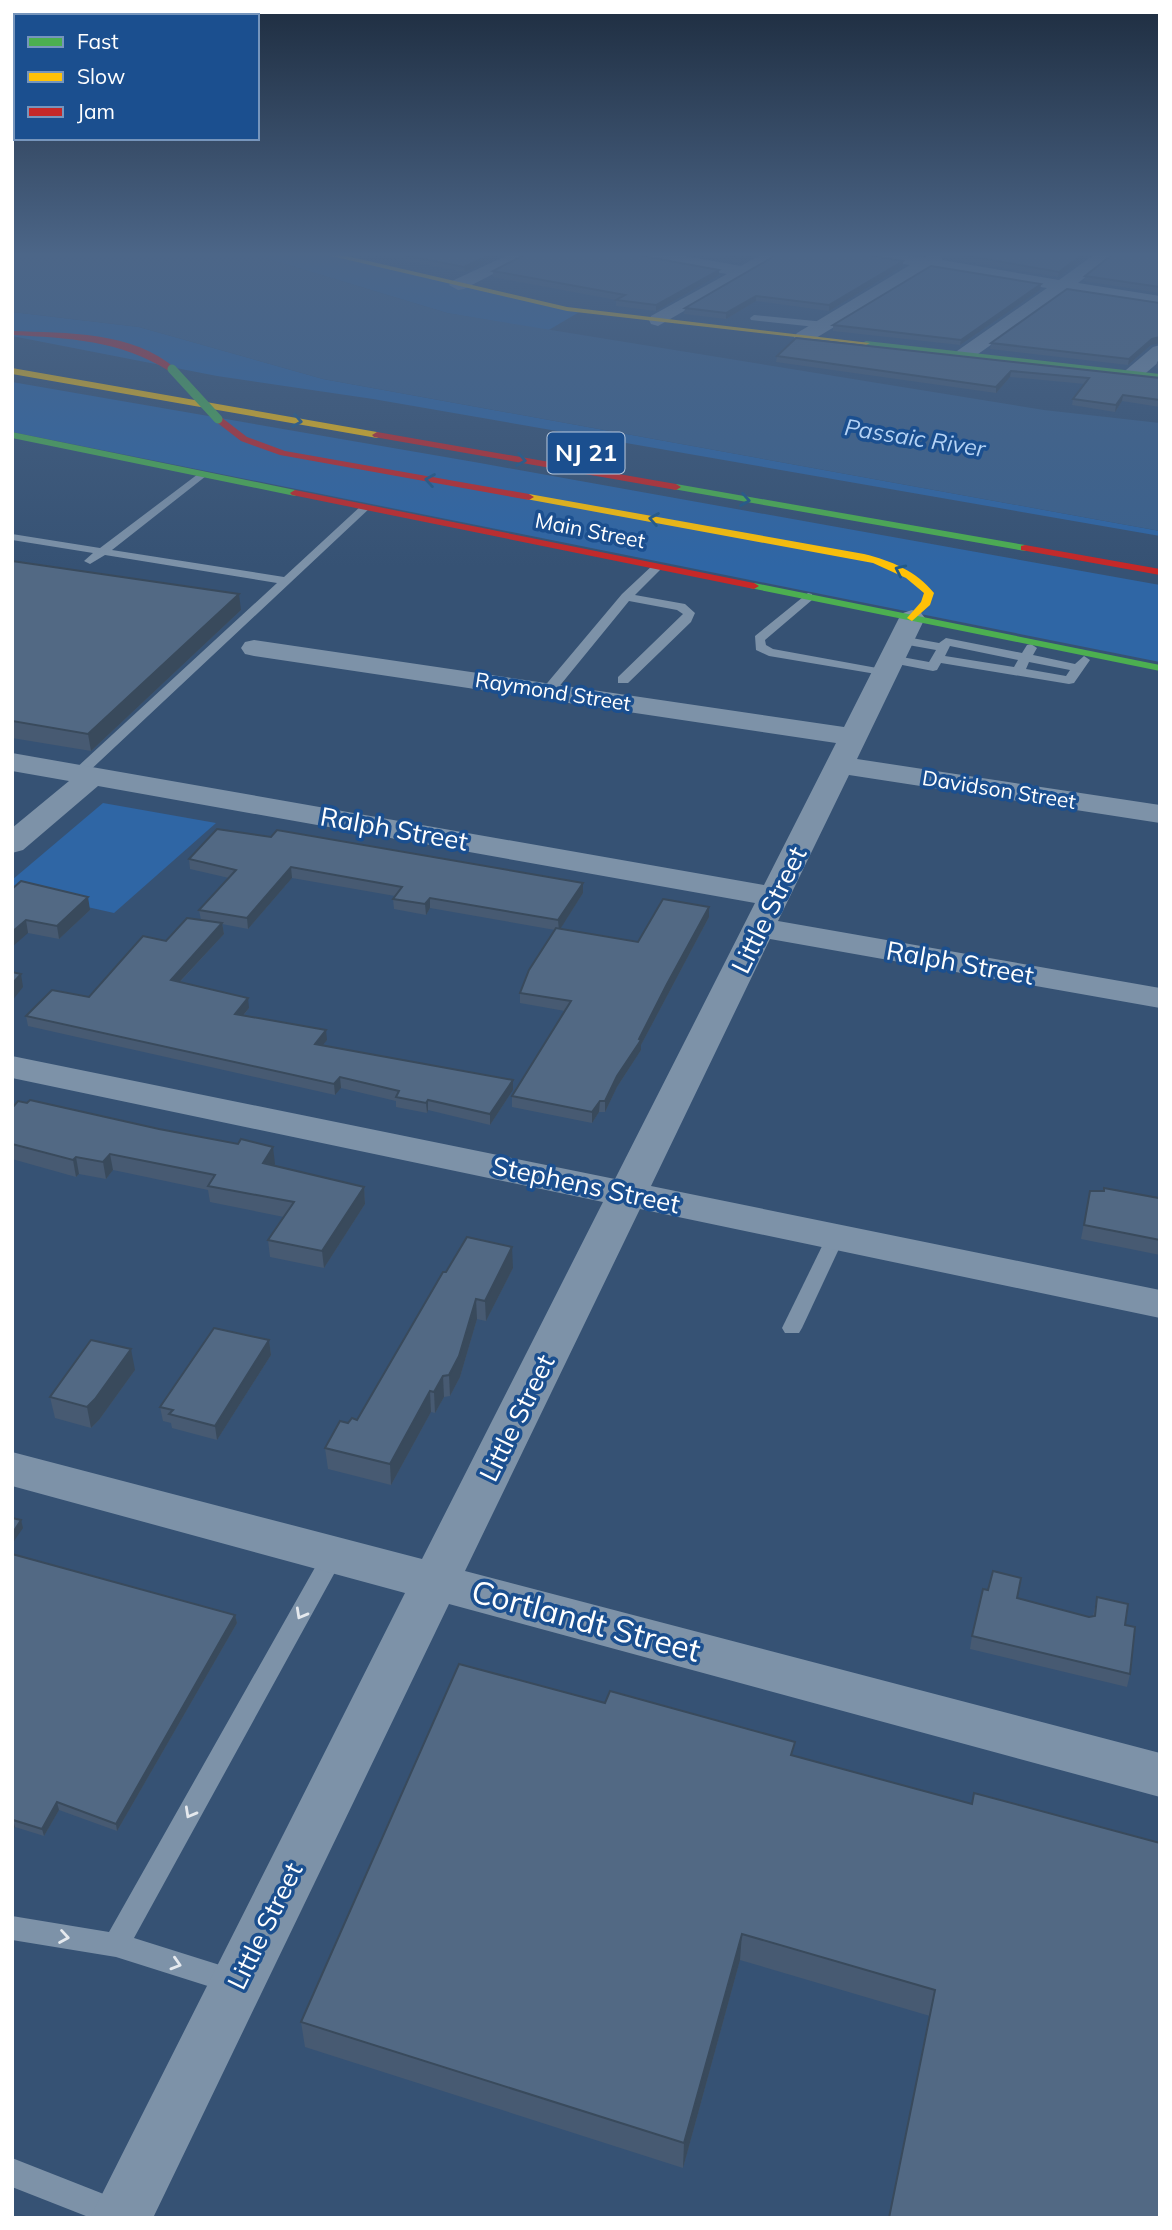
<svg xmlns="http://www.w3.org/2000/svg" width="1172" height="2230" font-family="Mulish,sans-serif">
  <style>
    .green { fill: #2f66a5 }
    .water { fill: #3b618d }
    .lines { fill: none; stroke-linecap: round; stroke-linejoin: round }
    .lane { fill: #7d92a8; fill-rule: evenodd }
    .street { fill: #7d92a8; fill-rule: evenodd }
    .fast { fill: #4caf50; fill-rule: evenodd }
    .slow { fill: #ffc107; fill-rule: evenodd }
    .jam { fill: #c62828; fill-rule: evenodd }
    .fast-bridge { stroke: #4caf50; stroke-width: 9 }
    .wall { fill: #475a72 }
    .shaded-wall { fill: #394a5c }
    .building { fill: #526984; stroke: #394a5c; stroke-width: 2 }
    .oneway { stroke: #205989 }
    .oneway2 { stroke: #e5e9ee }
    .labels { text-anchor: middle; stroke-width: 7; stroke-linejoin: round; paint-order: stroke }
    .far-street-label { font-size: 21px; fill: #fff; stroke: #1b4f8f }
    .far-water-label { font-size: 23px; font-style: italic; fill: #b5d3f5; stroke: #1b4f8f }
    .shield { fill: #1b4f8f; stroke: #bbcadd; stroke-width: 2 }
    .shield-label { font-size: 24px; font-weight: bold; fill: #fff }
    .street-label { font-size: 26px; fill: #fff; stroke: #1b4f8f }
    .near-street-label { font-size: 32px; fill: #fff; stroke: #1b4f8f }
  </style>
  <rect width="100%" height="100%" fill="#365274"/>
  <g class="green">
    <path d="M243,254H327L581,311L547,331L538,329L447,313L262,257Z"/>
    <path d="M12,312L139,327L323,379L1160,531V536L373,399L217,376L12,336Z"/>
    <path d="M12,382L480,463L1160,585V662L12,432Z"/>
    <path d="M103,803L216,823L114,913L12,890V880Z"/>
  </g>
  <path class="water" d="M12,254H243L262,257L447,313L1044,410L1160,423V531L323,379L139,327L12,312Z"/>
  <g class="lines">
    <g class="lane">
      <path d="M754,315L825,322L829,325L825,328L751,320L750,318Z"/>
      <path d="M202,471L207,474L206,476L112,550L284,577L362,505L371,507L84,776H74V770L277,583L105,555L90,564L84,561L93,553L12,540V534L100,548Z"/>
      <path d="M654,564L664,566L635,595L685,604L695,613L691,622L628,683H618V677L683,614L677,610L629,601L553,694H543V688L622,594Z"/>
      <path d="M808,593L812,594V600L765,640L766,645L773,649L888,670V676L769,656L756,650L755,636Z"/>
      <path d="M901,636L939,643L946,638L1022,653L1027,645L1031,644L1037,648L1033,655L1075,664L1084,656L1090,660L1074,683L1069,684L941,663L937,670L933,671L887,662V656L891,655L929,662L936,650L897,643L895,640ZM950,646L1018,660L1014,667L945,656ZM1029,662L1070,670L1066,676L1026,669Z"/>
      <path d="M836,1230L843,1232L845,1236L802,1328L799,1333H785L782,1328L827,1236L829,1232Z"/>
      <path d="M334,1545L342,1548L345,1554L134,1938L242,1972L246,1981L242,1990L233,1994L116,1957L12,1940V1916L109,1932L326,1548Z"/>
      <path d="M12,2158L129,2204L134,2214L132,2218H91L12,2187Z"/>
    </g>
    <g class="street">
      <path d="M510,254H532L464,289L458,290L449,285L452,281Z"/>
      <path d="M634,254H674L741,266L762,254H783L658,326L651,324L649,320L651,316L727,274L642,259Z"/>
      <path d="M866,254L924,257L941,254L942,260L1059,280L1095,254H1115L1078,283L1160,296V307L1066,292L971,359H957L954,355L957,351L1047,288L930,269L811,341H797L794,337L797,333L910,265L874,259Z"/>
      <path d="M1160,345V361L1140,378H1126L1123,374L1126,370L1153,347Z"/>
      <path d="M912,610L921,613L925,618L857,759L1160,805V823L849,775L778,921L1160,988V1008L770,939L651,1186L1160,1290V1318L640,1209L465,1571L1160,1753V1797L449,1604L153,2218H90L405,1593L12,1486V1452L422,1559L603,1202L12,1078V1056L615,1179L755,903L98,786L23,850L12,853V828L69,781L12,771V753L764,885L836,743L254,656L245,654L241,648L245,642L254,640L844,727L899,618L903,613Z"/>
    </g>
    <g class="fast">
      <path d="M866,341L1160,374V380L863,345L862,343Z"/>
      <path d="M12,432L295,490L300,493L295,496L12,438Z"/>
      <path d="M676,484L1025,545L1030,548L1025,551L673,489L671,487Z"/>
      <path d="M754,583L1160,665V671L750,588V584Z"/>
    </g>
    <g class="slow">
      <path d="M323,254H338L567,307L870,343L866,345L567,311Z"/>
      <path d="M12,368L377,432L382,435L377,438L12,374Z"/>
      <path d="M529,494L864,554C892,561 916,571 934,593L930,605L912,621L907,618L921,602L924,593L906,578L873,563L526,499L524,497Z"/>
    </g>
    <g class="jam">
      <path d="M12,331C66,333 133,331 176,369L169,371C120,340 68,338 12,335Z"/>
      <path d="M215,417H221L247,437L285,451L529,494L534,497L529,500L280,455L241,441L215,421Z"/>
      <path d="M377,432L676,484L681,487L676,490L374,437L372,435Z"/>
      <path d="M295,490L754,583L759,586L754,589L292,495L290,493Z"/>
      <path d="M1025,545L1160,569V575L1021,550V546Z"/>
    </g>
    <path class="fast-bridge" d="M172,369L218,419"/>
  </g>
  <g class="wall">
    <path d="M370,254H503L465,272Z"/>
    <path d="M690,254H757L741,263Z"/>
    <path d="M942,254H1090L1058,277L944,258Z"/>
    <path d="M1160,254V293L1084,281L1085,276Z"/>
    <path d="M642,256L719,270V275L656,311L616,306V300L493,277V271Z"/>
    <path d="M873,256L903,261V266L829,311L756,301L726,319L684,314L685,308Z"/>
    <path d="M1040,290L960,345L833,331V325Z"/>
    <path d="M991,343L1151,345L1128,365L990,349Z"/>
    <path d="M777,356L1160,378V407L1122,401L1115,412L1072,405L1073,399L1085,384L1010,377L996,393L776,362Z"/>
    <path d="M1160,359V370L1156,368L1157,362Z"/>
    <path d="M12,561L241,610L91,751L12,738Z"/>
    <path d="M189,859L583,883V893L560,929L638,942L709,907V917L641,1045V1050L617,1087L605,1112H599L592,1123L512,1107V1096L565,1011L520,1003V993L555,930L430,908L426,915L394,909L393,899L395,896L292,878L248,929L222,924L224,934L180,982L249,1008L244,1015L327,1040L323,1045L513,1090L490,1125L428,1110L427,1113L396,1107V1101L341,1088L335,1095L28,1026L26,1016L89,997L166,941L201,920L199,910L229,878L190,869Z"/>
    <path d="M12,889L90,910L59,939L28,933Z"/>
    <path d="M12,1108L275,1164L274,1166L364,1187L365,1204L324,1268L270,1257L268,1240L284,1217L210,1202L208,1190L113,1170L106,1179L79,1174L76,1177L12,1159Z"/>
    <path d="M1090,1191L1159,1198L1160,1193V1255L1081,1239Z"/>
    <path d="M513,1268L486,1321L477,1319L460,1377L450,1396L444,1397L435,1413L431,1412L391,1485L328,1469L325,1448L348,1423L357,1420L446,1272Z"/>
    <path d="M269,1340L271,1355L217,1440L172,1428L171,1423L163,1421L160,1407Z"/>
    <path d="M135,1370L99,1420L91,1428L55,1418L50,1397Z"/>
    <path d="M12,1554L235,1615L237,1623L117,1831L59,1810L44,1836L15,1827L12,1831Z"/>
    <path d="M1097,1597L1125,1625L1130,1674L1127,1687L970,1649L972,1636L1017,1598L1089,1617L1093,1616Z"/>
    <path d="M793,1756L972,1804L930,2016L740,1960L683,2168L305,2047L301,2022Z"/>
  </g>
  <g class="shaded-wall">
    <path d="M491,254H503L465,272L464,267Z"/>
    <path d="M747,254H757L741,263V258Z"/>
    <path d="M1083,254H1090L1058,277L1059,272Z"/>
    <path d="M903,261V266L829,311V305Z"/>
    <path d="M719,270V275L656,311V305Z"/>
    <path d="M1041,284L1040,290L960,345L961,340Z"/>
    <path d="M756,296V301L726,319V313Z"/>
    <path d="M1160,337V343L1151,345L1128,365L1129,359L1152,339Z"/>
    <path d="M1011,371L1010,377L996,393V387Z"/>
    <path d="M1123,395L1122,401L1115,412L1116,405Z"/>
    <path d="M239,594L241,610L91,751L88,734Z"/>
    <path d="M291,867L292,878L248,929L247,918Z"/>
    <path d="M583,883V893L559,931L558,920Z"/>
    <path d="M88,897L90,910L59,939L57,926Z"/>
    <path d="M430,898V908L426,915L425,904Z"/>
    <path d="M709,907V917L641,1045V1050L617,1087L605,1112V1101L617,1076L639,1039L667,984Z"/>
    <path d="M26,920L28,933L12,947V932Z"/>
    <path d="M222,923L224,934L172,990L171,980Z"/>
    <path d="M21,974L23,987L12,1001V984Z"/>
    <path d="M248,998L249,1008L236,1024L235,1014Z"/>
    <path d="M326,1030L327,1040L316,1054L315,1044Z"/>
    <path d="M340,1077L341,1088L335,1095L334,1084Z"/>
    <path d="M513,1080V1090L490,1125V1114Z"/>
    <path d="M428,1100V1110L427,1113L426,1103Z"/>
    <path d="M600,1101L599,1112L592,1123V1112Z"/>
    <path d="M273,1147L275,1164L265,1179L263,1163Z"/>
    <path d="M110,1154L113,1170L106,1179L103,1162Z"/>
    <path d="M76,1157L79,1174L76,1177L73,1160Z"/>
    <path d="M364,1187L365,1204L324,1268L322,1251Z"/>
    <path d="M512,1247L513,1268L486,1321L485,1301Z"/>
    <path d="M476,1299L477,1319L460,1377L450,1396L449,1375Z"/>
    <path d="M269,1340L271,1355L217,1440L215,1426Z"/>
    <path d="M131,1349L135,1370L99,1420L91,1428L87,1407Z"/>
    <path d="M443,1376L444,1397L435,1413L434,1392Z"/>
    <path d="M430,1391L431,1412L391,1485L390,1464Z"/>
    <path d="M21,1520L23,1528L12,1544V1534Z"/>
    <path d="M235,1615L237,1623L117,1831L116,1824Z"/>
    <path d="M57,1802L59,1810L44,1836L42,1829Z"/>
    <path d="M13,1820L15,1827L12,1831V1821Z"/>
    <path d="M742,1934L740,1960L683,2168L684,2143Z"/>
  </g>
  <g class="building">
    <path d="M398,254H491L464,267Z"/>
    <path d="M526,254H639L642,256L719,270L656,305L616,300L625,295L493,271Z"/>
    <path d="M722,254H747L741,258Z"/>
    <path d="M778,254H871L873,256L903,261L829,305L756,296L726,313L685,308Z"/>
    <path d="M957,254H1083L1059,272Z"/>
    <path d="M1113,254H1160V287L1085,276Z"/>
    <path d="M931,266L1041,284L961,340L833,325Z"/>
    <path d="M1067,289L1160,303V337L1152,339L1129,359L991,343Z"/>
    <path d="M796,338L1160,378V400L1123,395L1116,405L1073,399L1089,378L1011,371L996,387L777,356Z"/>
    <path d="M12,561L239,594L88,734L12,721Z"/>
    <path d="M217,829L271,837L277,830L583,883L558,920L430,898L425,904L393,899L402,887L291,867L247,918L199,910L236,870L189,859Z"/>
    <path d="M21,881L88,897L57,926L26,920L12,932V889Z"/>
    <path d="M663,899L709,907L667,984L639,1039L641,1040L617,1076L605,1101H600L592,1112L512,1096L571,1001L520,993L529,970L556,928L638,942Z"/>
    <path d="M187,918L222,923L171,980L248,998L235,1014L326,1030L315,1044L513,1080L490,1114L428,1100L426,1103L396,1097L399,1091L340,1077L334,1084L26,1016L52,990L89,997L143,936L166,941Z"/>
    <path d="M12,972L21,974L12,984Z"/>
    <path d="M30,1100L159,1129L238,1144L241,1139L273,1147L263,1163L364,1187L322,1251L268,1240L294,1202L208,1186L215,1175L110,1154L103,1162L76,1157L73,1160L12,1144V1108L18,1101L27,1103Z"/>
    <path d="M1104,1188L1159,1198L1160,1195V1240L1084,1225L1090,1191H1104Z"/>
    <path d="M467,1237L512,1247L485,1301L476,1299L459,1356L449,1375L443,1376L434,1392L430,1391L390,1464L325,1448L340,1421L348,1423L352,1418L357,1420L443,1272H446Z"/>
    <path d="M214,1328L269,1340L215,1426L169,1414L173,1410L160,1407Z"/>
    <path d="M91,1340L131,1349L95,1399L87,1407L50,1397Z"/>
    <path d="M12,1518L21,1520L12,1534Z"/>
    <path d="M12,1554L235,1615L116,1824L57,1802L42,1829L13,1820L12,1821Z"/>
    <path d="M993,1571L1021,1578L1017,1598L1089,1617L1095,1616L1097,1597L1128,1604L1125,1625L1135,1627L1130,1674L972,1636L983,1589L988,1590Z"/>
    <path d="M459,1664L605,1703L610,1691L795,1742L791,1755L972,1804L974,1793L1160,1843V2218H889L935,1990L742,1934L684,2143L301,2022Z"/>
  </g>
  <defs><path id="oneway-chevron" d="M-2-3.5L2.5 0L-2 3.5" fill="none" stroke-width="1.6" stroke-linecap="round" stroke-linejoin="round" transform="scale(1.75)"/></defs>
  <g class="oneway">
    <use href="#oneway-chevron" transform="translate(297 421) rotate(10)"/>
    <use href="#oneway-chevron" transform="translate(521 460) rotate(10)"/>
    <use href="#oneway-chevron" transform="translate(430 480) rotate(-170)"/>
    <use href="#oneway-chevron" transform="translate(745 500) rotate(10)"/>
    <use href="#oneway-chevron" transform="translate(654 519) rotate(-170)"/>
    <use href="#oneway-chevron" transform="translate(900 570) rotate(-155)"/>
  </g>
  <g class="oneway2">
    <use href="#oneway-chevron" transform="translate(301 1614) rotate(119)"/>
    <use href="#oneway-chevron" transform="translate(190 1813) rotate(119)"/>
    <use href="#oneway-chevron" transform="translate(64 1937) rotate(9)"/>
    <use href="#oneway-chevron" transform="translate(176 1964) rotate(17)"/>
  </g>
  <linearGradient id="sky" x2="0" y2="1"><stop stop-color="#1e2d40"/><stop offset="0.45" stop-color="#4c6688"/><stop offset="1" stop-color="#4c6688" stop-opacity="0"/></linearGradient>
  <rect width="1172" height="566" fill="url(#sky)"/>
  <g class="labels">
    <g class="far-street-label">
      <text transform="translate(590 531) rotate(11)" y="7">Main Street</text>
      <text transform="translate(553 692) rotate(9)" y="7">Raymond Street</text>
      <text transform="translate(999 790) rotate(9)" y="7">Davidson Street</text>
    </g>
    <g class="far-water-label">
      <text transform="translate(915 438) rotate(9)" y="8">Passaic River</text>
    </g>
    <rect class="shield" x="547.5" y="432.5" width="77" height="41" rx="5"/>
    <g class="shield-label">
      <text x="586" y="461">NJ 21</text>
    </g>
    <g class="street-label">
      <text transform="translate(394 829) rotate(10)" y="9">Ralph Street</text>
      <text transform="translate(769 910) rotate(-64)" y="9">Little Street</text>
      <text transform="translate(960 963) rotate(10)" y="9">Ralph Street</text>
      <text transform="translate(586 1185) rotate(12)" y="9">Stephens Street</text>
      <text transform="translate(517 1418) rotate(-64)" y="9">Little Street</text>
      <text transform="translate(265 1926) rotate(-64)" y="9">Little Street</text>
    </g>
    <g class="near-street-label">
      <text transform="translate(586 1621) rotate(15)" y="11">Cortlandt Street</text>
    </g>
  </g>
  <rect width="1172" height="2230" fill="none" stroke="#ffffff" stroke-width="28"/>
  <rect x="14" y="14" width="245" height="126" fill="#1b4f8f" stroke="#7695bc" stroke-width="2"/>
  <rect x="28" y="37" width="35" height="10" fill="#4caf50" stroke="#7695bc" stroke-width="2"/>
  <text x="77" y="49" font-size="21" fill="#ffffff">Fast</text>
  <rect x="28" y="72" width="35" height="10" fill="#ffc107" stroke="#7695bc" stroke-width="2"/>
  <text x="77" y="84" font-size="21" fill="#ffffff">Slow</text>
  <rect x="28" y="107" width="35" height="10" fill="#c62828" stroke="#7695bc" stroke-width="2"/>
  <text x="77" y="119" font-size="21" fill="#ffffff">Jam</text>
</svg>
